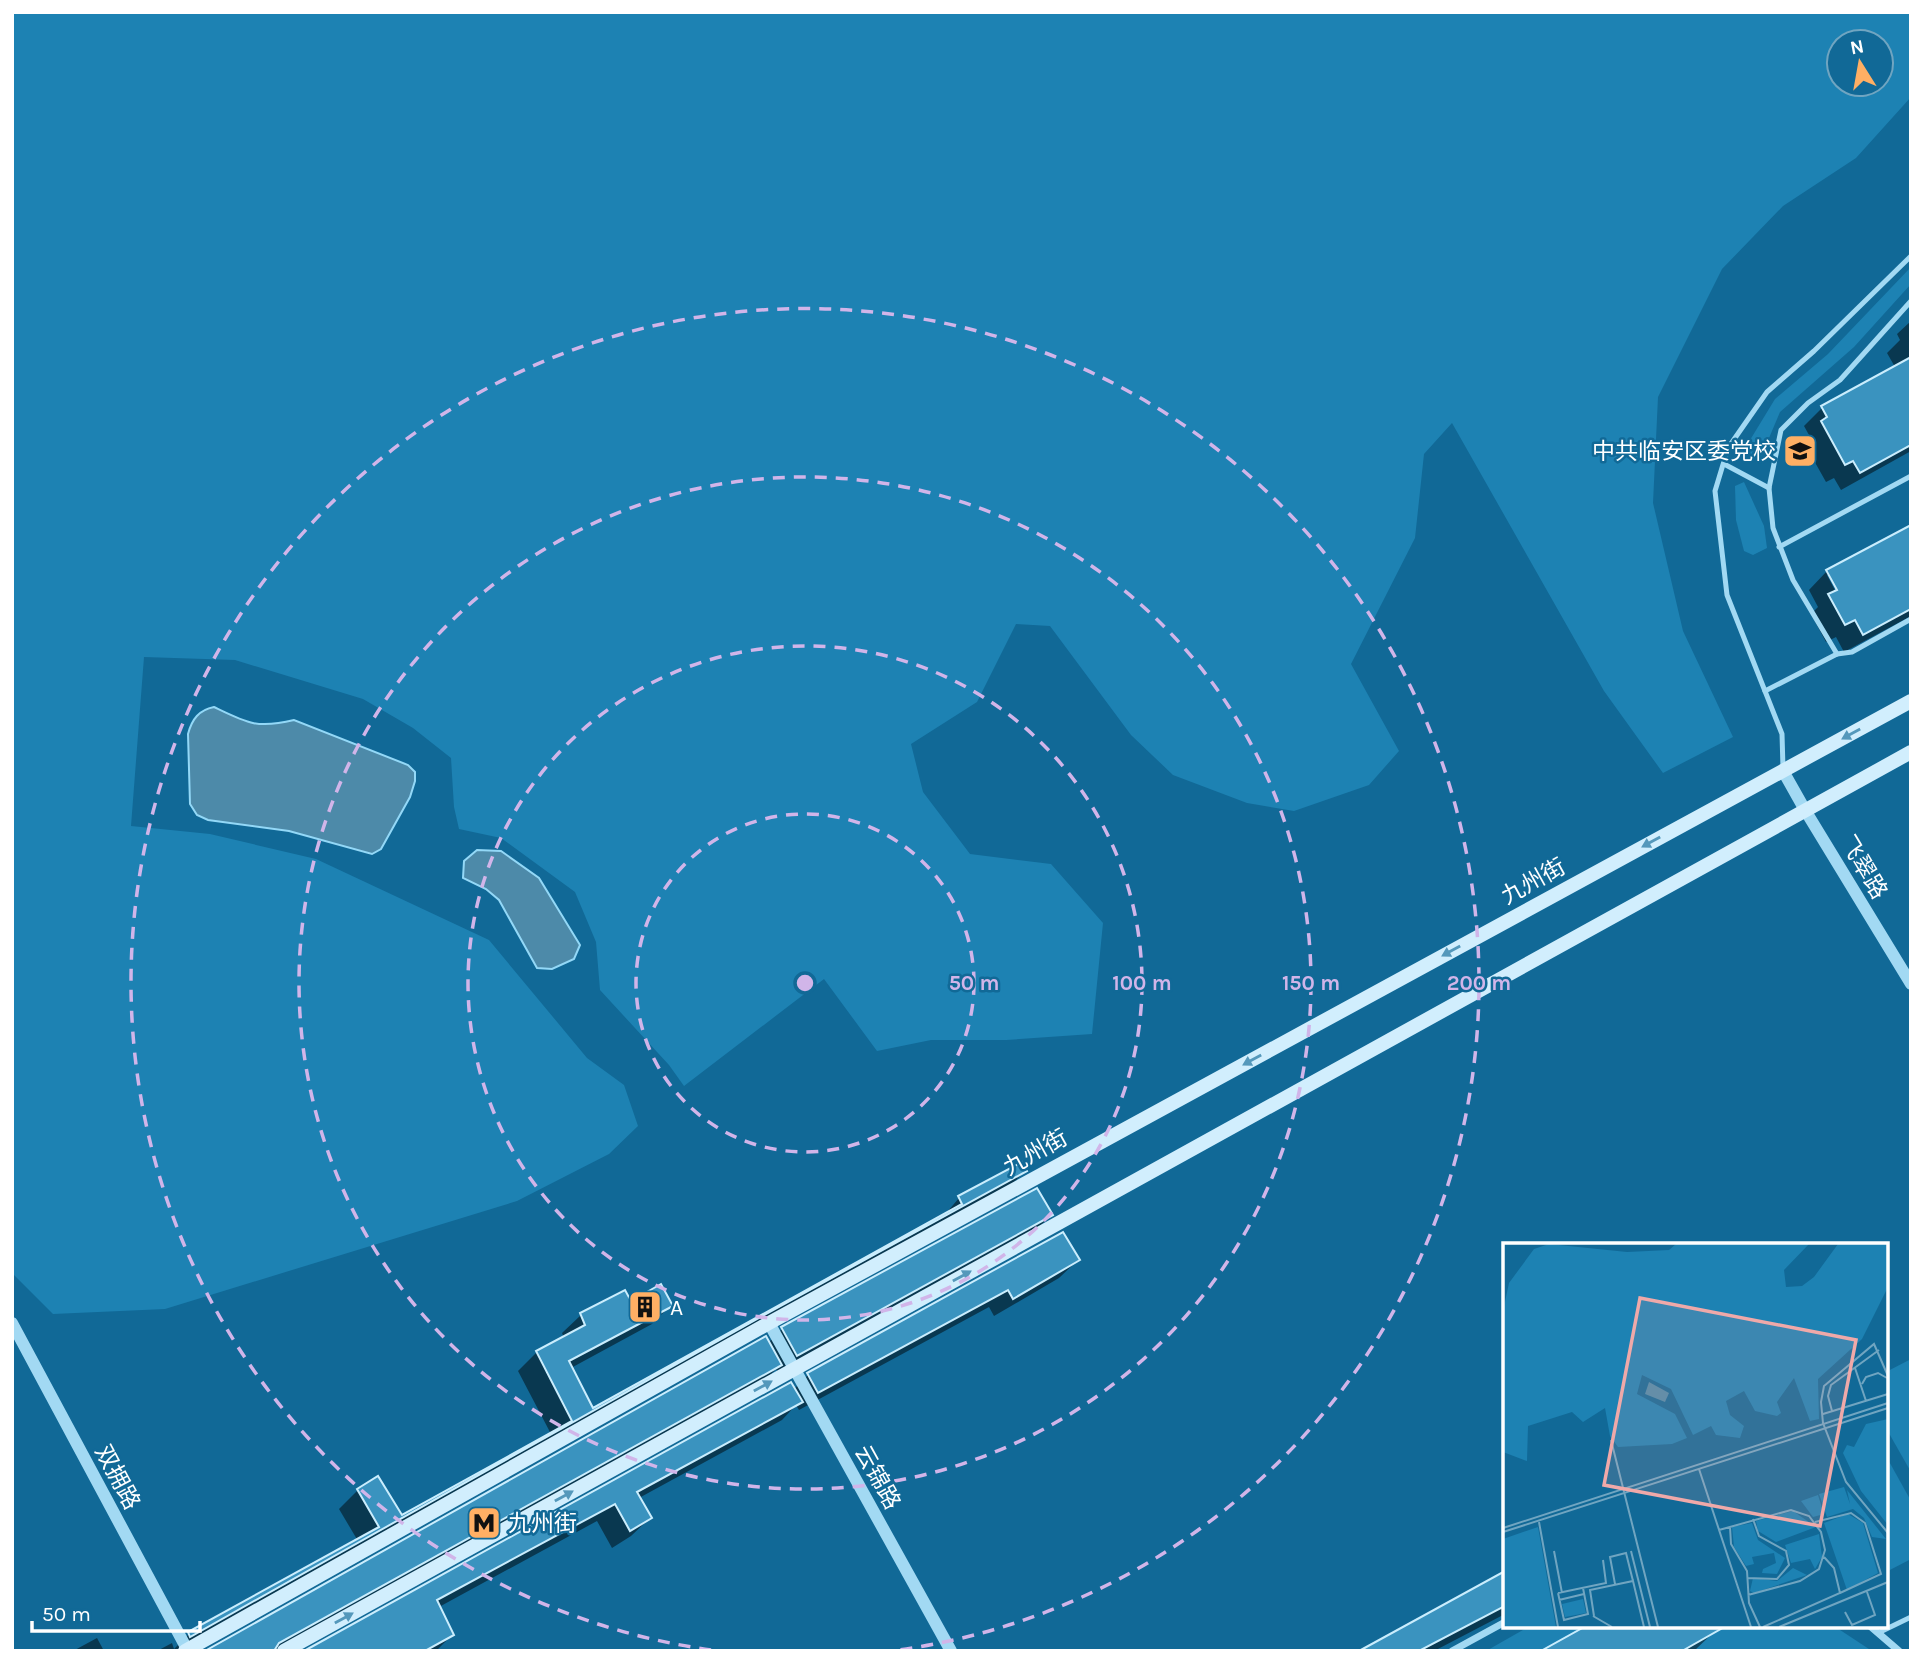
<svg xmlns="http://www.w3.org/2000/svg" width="1923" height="1663" font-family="Karla,'Noto Sans SC',sans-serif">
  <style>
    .green { fill: #1d82b3; fill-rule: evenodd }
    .water { fill: #4d8aa9; stroke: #93d8f7; stroke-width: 2 }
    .shadow { fill: #0007; fill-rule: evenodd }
    .building { fill: #3a93bf; stroke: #caedfd; stroke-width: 2 }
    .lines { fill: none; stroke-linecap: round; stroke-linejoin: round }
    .service { stroke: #a2d9f3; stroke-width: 5 }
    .minor { stroke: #a2d9f3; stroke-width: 7 }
    .tertiary { stroke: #a2d9f3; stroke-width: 12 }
    .secondary { stroke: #d1eefd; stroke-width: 14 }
    .oneway { fill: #5498bb }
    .ring { fill: none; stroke: #d1b5e9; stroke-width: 3.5; stroke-dasharray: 12 9 }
    .labels { text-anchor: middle; stroke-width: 5; stroke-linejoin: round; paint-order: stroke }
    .poi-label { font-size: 23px; fill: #fff; stroke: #116997; text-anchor: start }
    .street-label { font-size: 23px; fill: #fff; stroke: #116997 }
    .inset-road { fill: none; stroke: #70a5c1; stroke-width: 2 }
    .view { fill: #efa9a9; fill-opacity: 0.15; stroke: #efa9a9; stroke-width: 3.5 }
    .inset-edge { fill: none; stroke: #fff; stroke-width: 3.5 }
    .centre { fill: #d1b5e9; stroke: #116997; stroke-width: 3.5 }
    .ring-label { font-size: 21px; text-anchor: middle; font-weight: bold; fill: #d1b5e9; stroke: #116997; stroke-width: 5; stroke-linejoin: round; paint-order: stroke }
  </style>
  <rect width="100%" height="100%" fill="#116997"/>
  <g class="green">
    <path d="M12,12H1911V97L1856,158L1783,206L1722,269L1658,397L1653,503L1683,631L1733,737L1663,773L1604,691L1452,423L1424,454L1415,538L1351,664L1399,751L1369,785L1294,811L1247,803L1173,775L1131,735L1050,626L1016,624L977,702L911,744L923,792L970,854L1051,864L1103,923L1092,1034L1006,1040H931L877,1051L824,979L684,1086L669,1065L600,990L596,942L575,892L501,838L459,829L454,807L451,758L413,728L363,699L235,660L144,657L131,826L210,834L316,859L489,940L587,1058L624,1085L638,1126L609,1154L517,1201L165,1309L53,1314L12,1273ZM1881,42V84H1839V42Z"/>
    <path d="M1911,267V284L1854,347L1780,412L1761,457L1749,454L1747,445L1775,399L1828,354Z"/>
    <path d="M1744,482L1764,526L1767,548L1753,555L1744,551L1736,520L1735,486Z"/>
    <path d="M1911,1359V1472L1886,1428V1372Z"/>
    <path d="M1886,1456L1911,1501V1559L1886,1572Z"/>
    <path d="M1530,1626H1834L1872,1651H1486Z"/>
  </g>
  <g class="water">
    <path d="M214,707C247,723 257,729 294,720L408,765L415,772V781L410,797L381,849L372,854L289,831L208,820L197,815L190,804L188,734C192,719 199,710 214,707Z"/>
    <path d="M477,850L501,851L539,878L580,945L574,959L552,969L537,968L499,900L486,889L463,878L464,861Z"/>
  </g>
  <g class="shadow">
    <path d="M1911,321V451L1841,490L1834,478L1826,482L1803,441L1809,435L1804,426L1822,408L1895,367L1887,353L1900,340L1897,334Z"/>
    <path d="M1911,527V616L1844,652L1836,637L1826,642L1811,614L1818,607L1809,590L1827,571ZM1827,575H1831L1842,597L1839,598Z"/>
    <path d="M1025,1171L1007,1189L744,1332L177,1651H157L172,1643L174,1649L189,1634L358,1541L339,1509L358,1490L377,1478L401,1517L551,1434L518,1371L537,1352L564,1338L562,1333L581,1315L630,1303L670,1306L652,1324L571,1368L593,1410L942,1218L959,1198Z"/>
    <path d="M1051,1215L1033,1233L779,1373L776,1369L762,1383L277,1651H210L768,1343L782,1329Z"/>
    <path d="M1078,1260L1059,1278L994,1316L989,1307L799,1410L796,1405L782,1420L639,1498L650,1518L631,1536L612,1548L597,1521L439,1607L452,1635L436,1651H308L794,1389L808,1375Z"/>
    <path d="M1505,1573V1614L1434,1651H1363Z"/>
    <path d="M1715,1631L1694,1651H1545Z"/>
    <path d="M97,1638L104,1651H73Z"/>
  </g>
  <g class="building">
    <path d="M1911,357V445L1860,473L1853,461L1845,465L1821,421L1827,417L1821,406Z"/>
    <path d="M1911,525V609L1863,635L1855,620L1845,625L1828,594L1837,590L1826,570Z"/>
    <path d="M1022,1162L1027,1171L764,1315L190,1637L188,1632L379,1527L357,1489L378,1476L402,1515L572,1421L536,1351L585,1325L580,1313L625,1290L631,1301L661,1284L673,1306L569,1361L593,1408L962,1204L958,1196Z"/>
    <path d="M1037,1188L1053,1215L797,1356L781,1327Z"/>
    <path d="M1063,1232L1080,1260L1013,1299L1008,1290L818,1393L807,1373Z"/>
    <path d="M766,1336L782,1365L279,1643L274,1651H205Z"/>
    <path d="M791,1382L803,1402L637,1492L652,1518L630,1531L615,1504L437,1600L454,1635L425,1651H304Z"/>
    <path d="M1505,1571V1606L1419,1651H1359Z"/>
    <path d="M1586,1626H1726L1682,1651H1541Z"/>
  </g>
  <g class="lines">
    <g class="service">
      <path d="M1724,464L1769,488"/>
      <path d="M1779,547L1911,476"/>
      <path d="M1837,654L1793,580L1773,528L1769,488L1781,430L1808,403L1840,380L1911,301"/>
      <path d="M1765,691L1837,654L1852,652L1911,619"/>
      <path d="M1783,768L1782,734L1727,595L1715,491L1728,448L1767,392L1814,351L1911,256"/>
      <path d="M1878,1633L1911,1617"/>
    </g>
    <g class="minor">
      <path d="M1870,1626L1899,1651"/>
      <path d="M1452,1651L1505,1622"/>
    </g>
    <g class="tertiary">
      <path d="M1783,771L1805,810L1911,984"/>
      <path d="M12,1323L188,1651"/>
      <path d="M769,1323L951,1651"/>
    </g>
    <g class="secondary">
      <path d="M185,1651L769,1323L1911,701"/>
      <path d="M284,1651L1911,752"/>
    </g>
  </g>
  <defs><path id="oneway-solid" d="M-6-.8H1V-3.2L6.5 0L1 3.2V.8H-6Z" transform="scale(1.75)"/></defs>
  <g class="oneway">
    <use href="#oneway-solid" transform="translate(1851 734) rotate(151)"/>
    <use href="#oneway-solid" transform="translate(1651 842) rotate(151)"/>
    <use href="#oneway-solid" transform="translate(1451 951) rotate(151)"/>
    <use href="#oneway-solid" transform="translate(1252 1060) rotate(151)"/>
    <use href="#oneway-solid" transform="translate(962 1276) rotate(-29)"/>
    <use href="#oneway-solid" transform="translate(763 1386) rotate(-29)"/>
    <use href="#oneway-solid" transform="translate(564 1496) rotate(-29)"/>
    <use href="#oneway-solid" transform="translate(344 1618) rotate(-29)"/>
  </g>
  <g class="ring">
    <circle cx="805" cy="983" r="169"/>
    <circle cx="805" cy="983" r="337"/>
    <circle cx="805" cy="983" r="506"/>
    <path d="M711 1650A674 674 0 1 1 899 1650"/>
  </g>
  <defs>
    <symbol id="school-square" viewBox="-11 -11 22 22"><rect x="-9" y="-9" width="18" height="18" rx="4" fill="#ffaf64" stroke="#116997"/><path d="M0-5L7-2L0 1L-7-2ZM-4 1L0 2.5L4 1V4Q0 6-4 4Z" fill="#111"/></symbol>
    <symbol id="building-square" viewBox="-11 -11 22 22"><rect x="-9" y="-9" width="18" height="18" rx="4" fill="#ffaf64" stroke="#116997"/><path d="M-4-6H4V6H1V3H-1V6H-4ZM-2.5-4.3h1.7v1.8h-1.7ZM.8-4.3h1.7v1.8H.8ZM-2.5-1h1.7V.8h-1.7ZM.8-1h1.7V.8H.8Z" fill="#111"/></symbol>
    <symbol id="metro-square" viewBox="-11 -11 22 22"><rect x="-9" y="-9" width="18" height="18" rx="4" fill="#ffaf64" stroke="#116997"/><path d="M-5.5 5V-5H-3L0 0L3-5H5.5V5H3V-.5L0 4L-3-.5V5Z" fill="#111"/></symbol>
  </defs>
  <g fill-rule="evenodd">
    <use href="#school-square" x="1781" y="432" width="38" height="38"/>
    <use href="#building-square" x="626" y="1288" width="38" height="38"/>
    <use href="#metro-square" x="465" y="1504" width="38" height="38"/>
  </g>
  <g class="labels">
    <g class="poi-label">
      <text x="1776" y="459" text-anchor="end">中共临安区委党校</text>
      <text x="670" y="1315">A</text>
      <text x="508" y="1531">九州街</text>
    </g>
    <g class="street-label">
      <text transform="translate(1864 867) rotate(59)" y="8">飞翠路</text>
      <text transform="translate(1533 881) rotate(-29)" y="8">九州街</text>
      <text transform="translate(1035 1152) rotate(-29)" y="8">九州街</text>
      <text transform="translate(118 1477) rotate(62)" y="8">双拥路</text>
      <text transform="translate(878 1477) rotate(61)" y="8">云锦路</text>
    </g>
  </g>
  <g transform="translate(1503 1243)">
    <rect width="385" height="385" fill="#116997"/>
    <path d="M46,1L124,9L166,7L173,1H306L281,27L283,44L299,43L311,34L335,1H385V44L359,96L315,136L316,176L307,178L291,135L274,159L278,170L274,173L252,168L241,148L223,158L227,172L241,183L237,195L213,192L208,183L190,192L168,146L139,132L134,151L172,171L184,195L169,201L115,204L107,193L102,165L80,179L69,169L25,183L24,218L0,209V68L6,40L31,6ZM385,176V282L358,248L340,210L344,202L351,204L363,181ZM341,244L347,261L344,247L383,296L369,294L361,275L350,266L324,274L316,251ZM315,252L321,271L310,274L298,258ZM290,268L313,284L273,299L255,288L253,278ZM345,271L360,280L375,330L344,347L321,280ZM249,280L255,297L282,315L274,331L259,330L260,326L273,320L271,310L249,314L251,321L243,323L231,304L229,284ZM35,284L53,384H0V296ZM316,291L319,314L312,326L307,316L288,320L282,302ZM290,325L304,332L251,350L247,348L250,335L274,338ZM80,356L83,370L62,374L59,361Z" fill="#1d82b3"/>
    <path d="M146,139L166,150L162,159L142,151Z" fill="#4d8aa9"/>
    <path class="inset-road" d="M352,125L363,158M385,133L371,101L321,143L318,159L320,180L343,239L385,290M359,141L363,134L375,130L384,135M329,168L325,153L328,142L376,107M320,171L385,151M108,197L155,384M196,226L248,384M36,279L55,384M312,279L348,270L362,280L378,331L337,350M227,284L228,301L244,328L246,360L257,384M0,285L385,160M216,287L288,267L306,273L318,289L322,307L316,326L297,338L245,352M0,289L385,165M51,308L59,350M128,308L147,384M244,335L274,336L286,322L283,308L256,293L250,276M112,341L107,314L123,310L130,338M55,350L61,377L85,371L80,345M55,350L103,340L100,317M56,357L81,351M342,369L349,382L372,372L364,349M90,373L109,384M91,373L87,347L130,338L141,384M260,384L337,350L331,325L321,314M276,384L385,339"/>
    <path class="view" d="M137,55L353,97L317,283L101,242Z"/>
    <rect width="385" height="385" class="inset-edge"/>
  </g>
  <circle cx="805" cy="983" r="10" class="centre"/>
  <g class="ring-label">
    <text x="974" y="990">50 m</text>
    <text x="1142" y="990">100 m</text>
    <text x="1311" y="990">150 m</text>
    <text x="1479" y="990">200 m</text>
  </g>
  <rect width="1923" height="1663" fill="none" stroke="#ffffff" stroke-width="28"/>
  <g transform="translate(1860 63) rotate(349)"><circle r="33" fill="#116997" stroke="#70a5c1" stroke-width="2"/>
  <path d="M0-5L12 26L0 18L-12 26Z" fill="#ffaf64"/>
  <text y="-10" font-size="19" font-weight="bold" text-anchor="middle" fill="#ffffff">N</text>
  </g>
  <path d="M32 1621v10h168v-10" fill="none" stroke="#ffffff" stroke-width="3.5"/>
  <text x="42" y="1621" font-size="21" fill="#ffffff" stroke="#116997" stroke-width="5" paint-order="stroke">50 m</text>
</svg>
